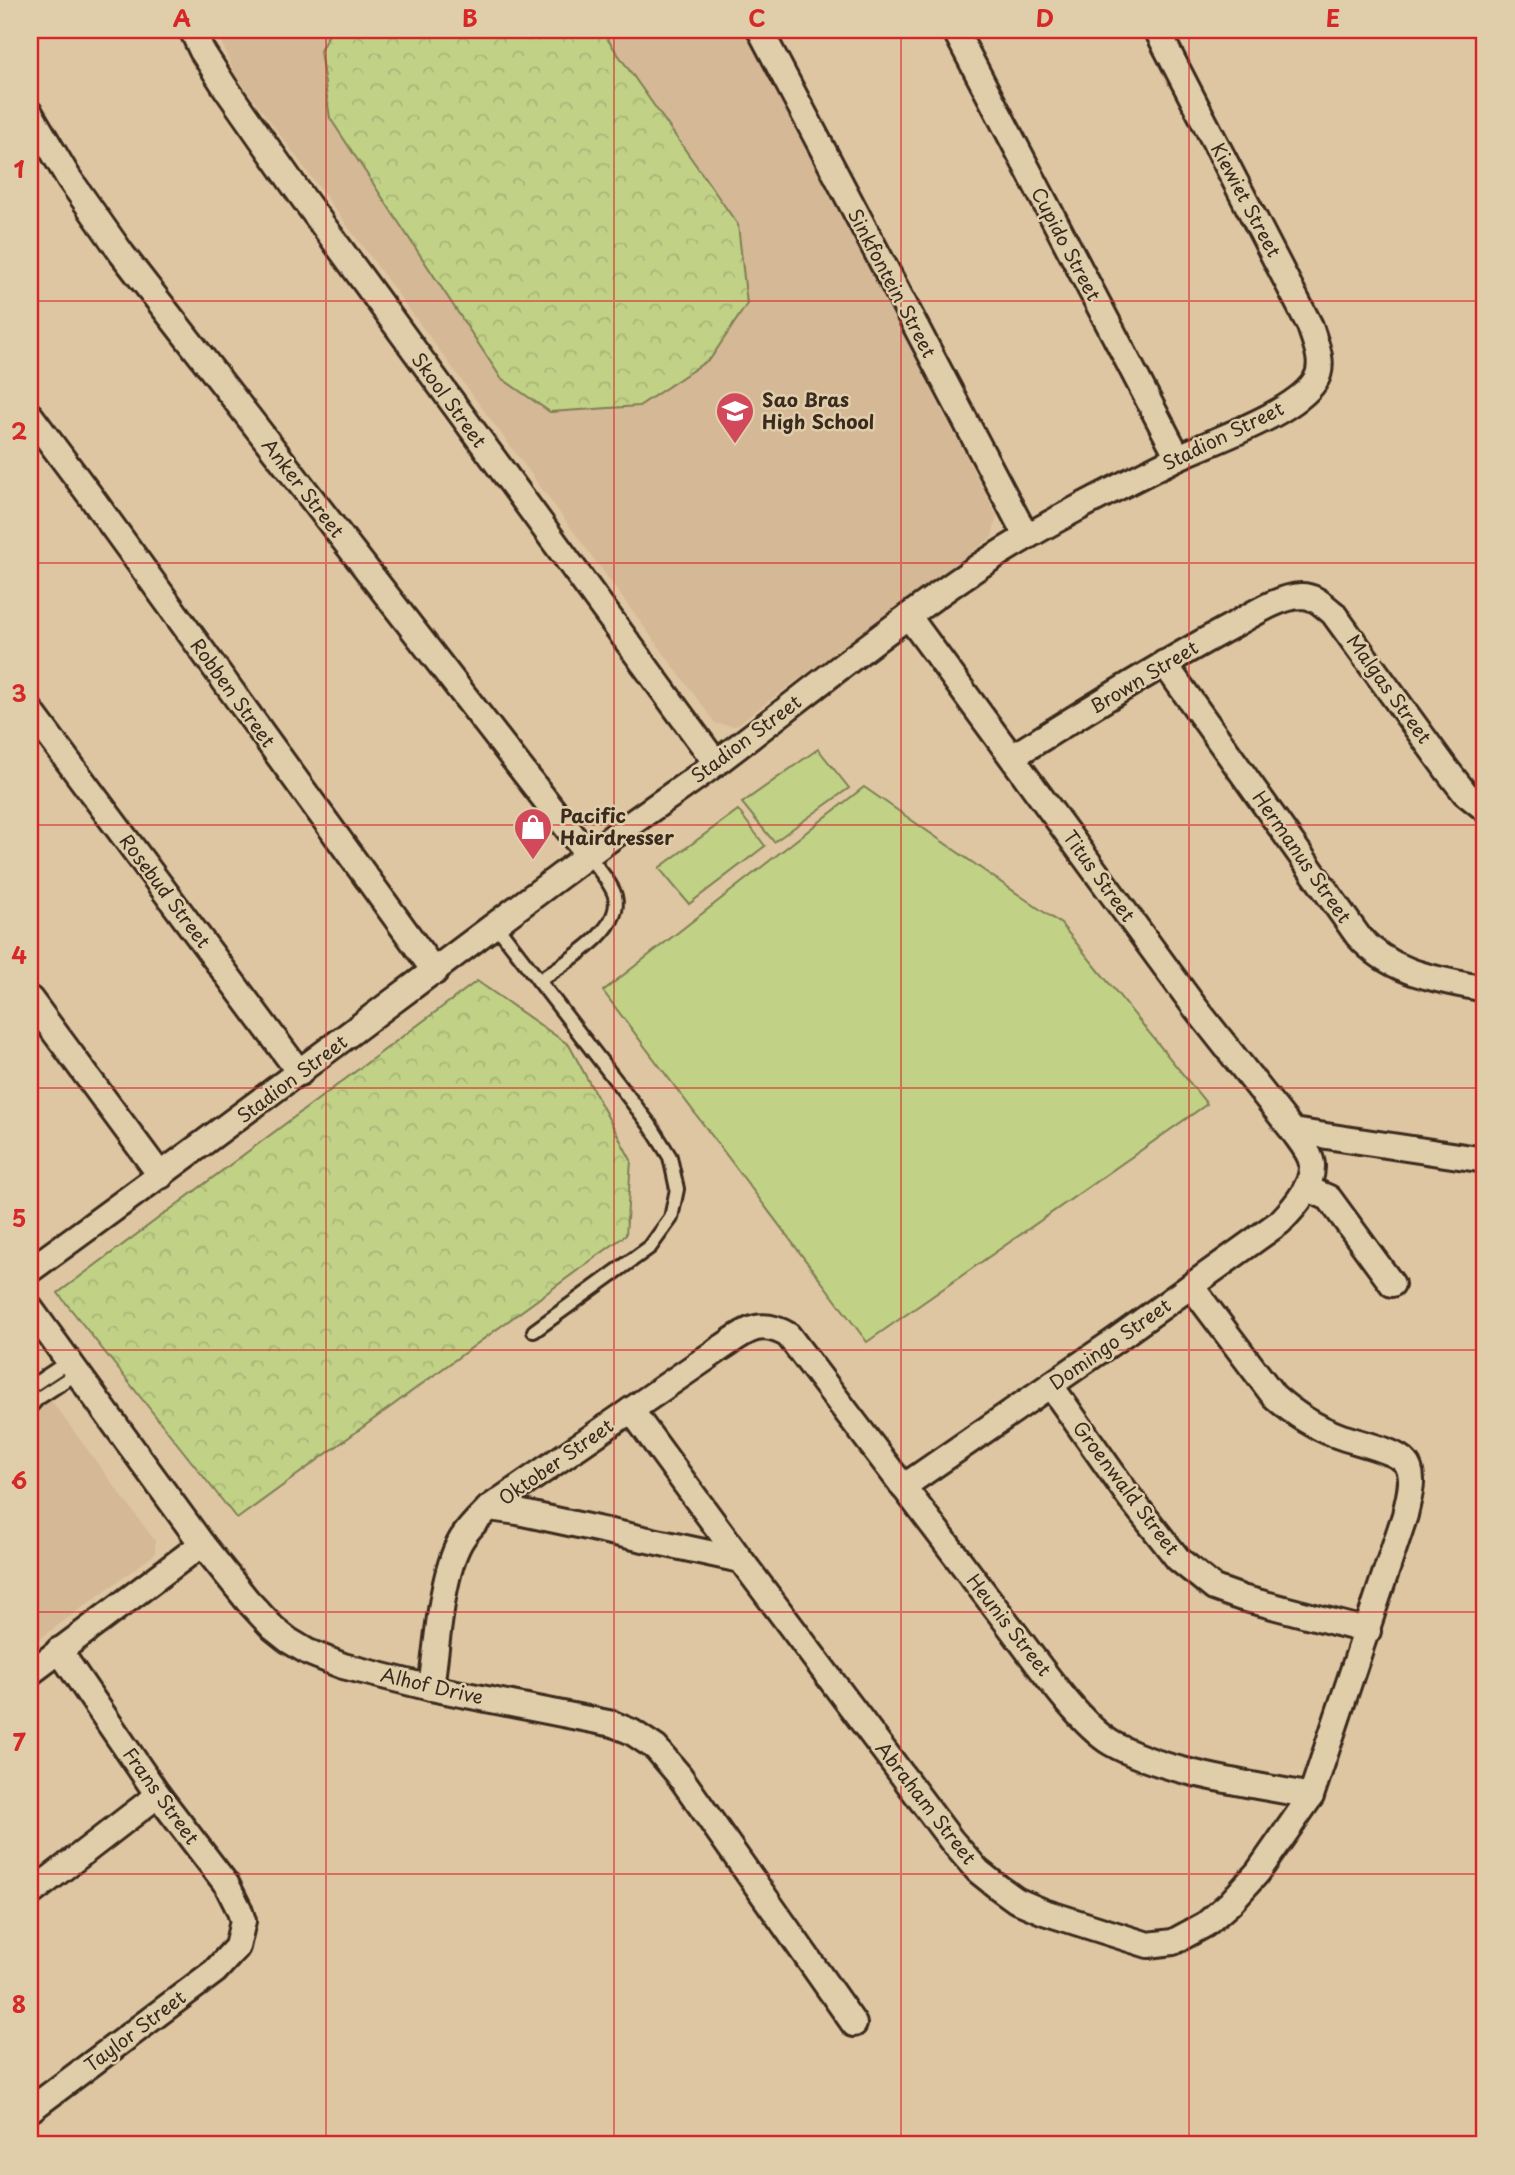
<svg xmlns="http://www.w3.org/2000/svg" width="1515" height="2175" font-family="'Playpen Sans',sans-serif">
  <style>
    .built { fill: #d5b896 }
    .grass { fill: #c1d287; stroke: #7e7e52; stroke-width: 2 }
    .park { fill: url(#park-crowns); stroke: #7e7e52; stroke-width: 2 }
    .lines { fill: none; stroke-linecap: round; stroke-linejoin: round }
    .service-casing { stroke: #3b2a1e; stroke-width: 18 }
    .minor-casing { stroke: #3b2a1e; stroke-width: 30 }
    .service { stroke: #e0ceab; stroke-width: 12 }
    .minor { stroke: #e0ceab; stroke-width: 24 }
    .grid { fill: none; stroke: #d62828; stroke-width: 2; stroke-opacity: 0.55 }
    .labels { text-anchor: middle; stroke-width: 5; stroke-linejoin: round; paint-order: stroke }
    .street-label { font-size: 19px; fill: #3b2a1e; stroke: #e0ceab }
    .poi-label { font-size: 19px; font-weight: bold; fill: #3b2a1e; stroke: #e0ceab; text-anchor: start }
    .neatline { fill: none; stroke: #d62828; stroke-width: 2.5 }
    .grid-label { font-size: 23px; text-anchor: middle; font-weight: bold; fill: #d62828 }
  </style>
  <defs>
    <pattern id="park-crowns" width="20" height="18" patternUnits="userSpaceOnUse" patternTransform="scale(1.75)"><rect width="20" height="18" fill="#c1d287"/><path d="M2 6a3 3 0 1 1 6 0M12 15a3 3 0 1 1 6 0" fill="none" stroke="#a7b474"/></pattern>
  </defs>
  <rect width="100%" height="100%" fill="#dfc6a3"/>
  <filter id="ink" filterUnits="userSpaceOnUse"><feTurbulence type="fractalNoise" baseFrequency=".0143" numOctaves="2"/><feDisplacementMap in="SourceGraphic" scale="14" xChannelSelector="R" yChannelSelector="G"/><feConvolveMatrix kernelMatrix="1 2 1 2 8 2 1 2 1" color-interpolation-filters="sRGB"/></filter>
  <g filter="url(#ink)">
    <g class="built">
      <path d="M216,30H745L997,516L992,537L735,726L716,724L235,74Z"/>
      <path d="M30,1372L155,1541V1554L30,1646Z"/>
    </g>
    <g class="grass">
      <path d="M818,749L849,788L774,842L742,803Z"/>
      <path d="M864,787L1061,924L1207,1104L867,1342L603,991Z"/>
      <path d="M738,810L765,846L689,904L659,868Z"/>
    </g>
    <g class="park">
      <path d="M331,30H601L738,225L747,304L711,358L639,406L550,412L501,378L330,118L320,51Z"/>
      <path d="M477,981L569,1045L631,1160L626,1235L237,1519L58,1293Z"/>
    </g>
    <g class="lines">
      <defs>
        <g id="service">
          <path d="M496,925L650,1125L670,1157L677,1189L671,1218L650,1247L534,1331"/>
          <path d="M539,981C563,963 624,931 615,896C611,882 596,867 588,855"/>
          <path d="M30,1387L69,1361"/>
          <path d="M30,1407L37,1399L77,1373"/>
        </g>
        <g id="minor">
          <path d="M192,30L202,51L225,87L295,187L716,763"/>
          <path d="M760,30L1026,536"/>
          <path d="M955,30L1178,457"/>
          <path d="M30,113L68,177L122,254L588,855"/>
          <path d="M30,415L89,494L435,972"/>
          <path d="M909,617L1194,1006L1293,1131L1485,1160"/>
          <path d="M1164,663L1358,936C1393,975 1437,979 1485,989"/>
          <path d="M30,710L300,1073"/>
          <path d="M1012,757C1083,713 1154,668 1228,628C1249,617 1277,597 1301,596C1315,596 1323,605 1333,613L1447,770L1465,793L1485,809"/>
          <path d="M30,999L161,1176"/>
          <path d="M1306,1188L1329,1198L1392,1284"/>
          <path d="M30,1270C218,1135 401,994 587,856C630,823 676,793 719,761C806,695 891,625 981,565C1042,525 1108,492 1174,459C1212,441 1294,414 1315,381C1326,364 1315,343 1310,326L1157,30"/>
          <path d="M30,1308L202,1544L247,1600L273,1628L288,1640L308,1652L343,1666L431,1688L613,1724L632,1732L656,1748L679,1775L854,2024"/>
          <path d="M1051,1386L1130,1498L1178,1559L1214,1588L1242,1598L1368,1631"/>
          <path d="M631,1410L741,1560"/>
          <path d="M903,1487L1117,1339L1280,1222C1294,1208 1313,1187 1312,1165C1311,1153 1299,1140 1293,1131"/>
          <path d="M489,1508L518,1512L741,1560L951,1840L978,1871L998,1887L1016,1900L1044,1912L1148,1945L1173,1942L1206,1924L1230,1903L1258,1872L1311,1796L1405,1515C1408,1499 1417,1475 1405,1462C1395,1450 1355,1442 1339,1436C1314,1427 1294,1414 1274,1396L1191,1286"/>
          <path d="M30,1673L202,1544"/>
          <path d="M431,1688C437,1647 441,1576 460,1542C467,1529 479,1518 489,1508L721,1348C745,1332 759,1318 788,1335C860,1430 932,1524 1004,1619C1030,1652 1076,1722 1111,1743C1163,1773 1251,1784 1311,1796"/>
          <path d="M30,1894L158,1795"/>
          <path d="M30,2110L215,1971L237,1947L243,1921L239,1909L227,1885L158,1795L59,1650"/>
        </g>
      </defs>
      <use href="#service" class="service-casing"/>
      <use href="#minor" class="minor-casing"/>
      <use href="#service" class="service"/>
      <use href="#minor" class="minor"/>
    </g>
  </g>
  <path class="grid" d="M326,30V2145M614,30V2145M901,30V2145M1189,30V2145M30,301H1485M30,563H1485M30,825H1485M30,1088H1485M30,1350H1485M30,1612H1485M30,1874H1485"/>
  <defs>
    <symbol id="school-pin" viewBox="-11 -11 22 30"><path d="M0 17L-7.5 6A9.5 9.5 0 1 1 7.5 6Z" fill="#d1495b" stroke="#e0ceab"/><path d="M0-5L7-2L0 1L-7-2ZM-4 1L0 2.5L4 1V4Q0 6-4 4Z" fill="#fff"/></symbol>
    <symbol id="shop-pin" viewBox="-11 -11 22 30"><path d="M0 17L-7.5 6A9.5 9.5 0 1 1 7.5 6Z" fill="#d1495b" stroke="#e0ceab"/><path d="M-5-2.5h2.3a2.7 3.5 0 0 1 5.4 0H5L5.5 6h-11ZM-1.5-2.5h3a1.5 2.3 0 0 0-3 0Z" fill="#fff"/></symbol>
  </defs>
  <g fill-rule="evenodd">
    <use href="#school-pin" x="713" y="389" width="44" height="60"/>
    <use href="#shop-pin" x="511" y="805" width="44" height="60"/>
  </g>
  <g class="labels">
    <g class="street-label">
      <text transform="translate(1246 200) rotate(62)" y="7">Kiewiet Street</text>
      <text transform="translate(1066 244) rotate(62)" y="7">Cupido Street</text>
      <text transform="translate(892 283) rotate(62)" y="7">Sinkfontein Street</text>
      <text transform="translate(449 400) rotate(54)" y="7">Skool Street</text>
      <text transform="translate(1223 436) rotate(-26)" y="7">Stadion Street</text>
      <text transform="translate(303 488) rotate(52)" y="7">Anker Street</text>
      <text transform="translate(1144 677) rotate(-31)" y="7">Brown Street</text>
      <text transform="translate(1389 689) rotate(54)" y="7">Malgas Street</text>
      <text transform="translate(233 693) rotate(54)" y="7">Robben Street</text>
      <text transform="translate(746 739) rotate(-37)" y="7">Stadion Street</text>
      <text transform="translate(1302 857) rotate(55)" y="7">Hermanus Street</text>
      <text transform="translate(1099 876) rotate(54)" y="7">Titus Street</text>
      <text transform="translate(165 891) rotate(53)" y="7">Rosebud Street</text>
      <text transform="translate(292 1079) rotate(-37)" y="7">Stadion Street</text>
      <text transform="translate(1110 1344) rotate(-35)" y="7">Domingo Street</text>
      <text transform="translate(556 1462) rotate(-35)" y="7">Oktober Street</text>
      <text transform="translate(1126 1488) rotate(53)" y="7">Groenwald Street</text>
      <text transform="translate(1009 1625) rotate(52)" y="7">Heunis Street</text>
      <text transform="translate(432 1686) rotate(13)" y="7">Alhof Drive</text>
      <text transform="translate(161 1796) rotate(54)" y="7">Frans Street</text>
      <text transform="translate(926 1803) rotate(52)" y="7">Abraham Street</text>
      <text transform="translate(135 2031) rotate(-37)" y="7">Taylor Street</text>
    </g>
    <g class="poi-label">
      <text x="762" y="407">Sao Bras<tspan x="762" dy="22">High School</tspan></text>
      <text x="560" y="823">Pacific<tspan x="560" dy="22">Hairdresser</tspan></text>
    </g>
  </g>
  <rect width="1515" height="2175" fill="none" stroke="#e0ceab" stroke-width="77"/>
  <rect x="38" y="38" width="1438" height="2098" class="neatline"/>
  <g class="grid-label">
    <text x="182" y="27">A</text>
    <text x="470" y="27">B</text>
    <text x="757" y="27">C</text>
    <text x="1045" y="27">D</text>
    <text x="1333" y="27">E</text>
    <text x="19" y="178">1</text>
    <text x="19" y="440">2</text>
    <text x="19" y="702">3</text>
    <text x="19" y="964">4</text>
    <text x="19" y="1227">5</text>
    <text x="19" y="1489">6</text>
    <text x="19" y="1751">7</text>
    <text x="19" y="2013">8</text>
  </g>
</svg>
